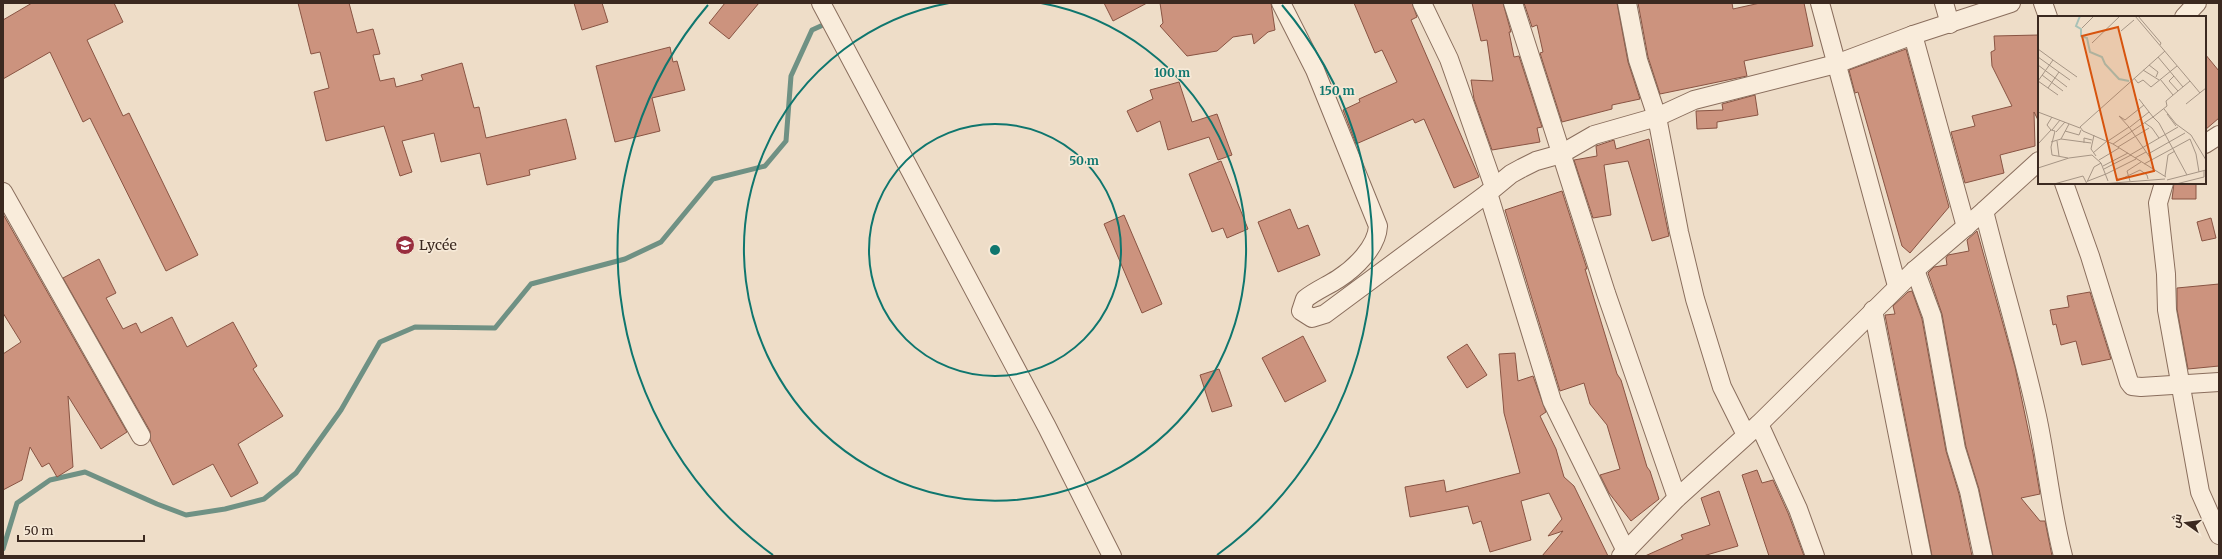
<svg xmlns="http://www.w3.org/2000/svg" width="2222" height="559" font-family="Merriweather,Cairo,serif">
  <style>
    .lines { fill: none; stroke-linecap: round; stroke-linejoin: round }
    .stream { stroke: #6f9184; stroke-width: 5 }
    .building { fill: #cc937e; stroke: #895443 }
    .minor-casing { stroke: #8a6e5d; stroke-width: 20 }
    .minor { stroke: #f9ecdb; stroke-width: 18 }
    .ring { fill: none; stroke: #0f766e; stroke-width: 2 }
    .labels { text-anchor: middle; stroke-width: 3.5; stroke-linejoin: round; paint-order: stroke }
    .poi-label { font-size: 14px; fill: #3b2920; stroke: #f6e9d7; text-anchor: start }
    .inset-river { fill: none; stroke: #a9c2b7; stroke-width: 2 }
    .inset-road { fill: none; stroke: #a69585; stroke-width: 1 }
    .view { fill: #d7540e; fill-opacity: 0.15; stroke: #d7540e; stroke-width: 2 }
    .inset-edge { fill: none; stroke: #3b2920; stroke-width: 2 }
    .centre { fill: #0f766e; stroke: #f6e9d7; stroke-width: 2 }
    .ring-label { font-size: 12px; text-anchor: middle; font-weight: bold; fill: #0f766e; stroke: #f6e9d7; stroke-width: 3.5; stroke-linejoin: round; paint-order: stroke }
  </style>
  <rect width="100%" height="100%" fill="#eeddc8"/>
  <g class="lines">
    <path class="stream" d="M3,549L17,503L50,480L85,472L157,504L186,515L225,509L264,499L296,473L341,410L380,342L415,327L495,328L531,284L625,259L661,242L713,179L765,166L786,141L791,76L812,30L823,25"/>
  </g>
  <g class="building">
    <path d="M32,3H114L123,22L87,40L123,116L129,113L198,255L166,271L90,118L83,122L50,52L3,79V20Z"/>
    <path d="M298,3H349L357,33L373,29L380,54L373,55L380,81L394,78L396,87L423,80L421,75L462,63L474,108L479,107L486,138L566,119L576,159L529,170L530,175L487,185L480,153L441,162L434,133L402,141L412,172L400,176L384,126L326,141L314,92L329,88L320,52L311,54Z"/>
    <path d="M574,3H602L608,22L582,30Z"/>
    <path d="M725,3H759L729,39L709,23Z"/>
    <path d="M1104,3H1147L1113,21Z"/>
    <path d="M1160,3H1271L1275,30L1268,32L1254,44L1252,34L1233,37L1217,51L1187,56L1160,26L1163,23Z"/>
    <path d="M1354,3H1412L1417,17L1411,20L1479,177L1454,188L1424,119L1415,123L1413,119L1356,144L1343,110L1360,102L1359,99L1397,82L1382,50L1375,53Z"/>
    <path d="M1472,3H1503L1511,32H1509L1514,57L1519,56L1542,127L1537,128L1540,142L1492,150L1474,99L1471,80L1493,81L1487,40L1481,41Z"/>
    <path d="M1524,3H1617L1628,62L1640,99L1612,105V109L1562,122L1540,53L1543,52L1537,25L1532,27Z"/>
    <path d="M1638,3H1732L1733,9L1760,3H1804L1813,46L1744,61L1747,76L1660,94L1648,57Z"/>
    <path d="M2039,35V122L2034,112L2035,146L2000,155L2004,173L1965,183L1951,132L1975,126L1972,116L2012,106L1992,66L1991,52L1995,50L1994,36Z"/>
    <path d="M670,47L673,62L677,61L685,90L652,98L660,131L615,142L596,66Z"/>
    <path d="M1906,49L1949,207L1910,253L1902,246L1858,92L1855,93L1849,70Z"/>
    <path d="M2205,54L2219,71V118L2205,130Z"/>
    <path d="M1179,82L1192,122L1217,114L1232,155L1218,160L1209,137L1168,150L1160,121L1137,132L1127,111L1153,99L1150,90Z"/>
    <path d="M1755,95L1758,115L1717,122V128L1697,129L1696,111L1723,110L1722,104Z"/>
    <path d="M1649,139L1669,236L1652,241L1628,161L1604,165L1611,215L1593,218L1574,160L1597,156L1596,146L1614,140L1616,149Z"/>
    <path d="M1221,161L1248,229L1227,238L1223,228L1212,232L1189,174Z"/>
    <path d="M2174,183H2196V199H2172Z"/>
    <path d="M1562,191L1587,269H1585L1617,374L1621,380L1647,467L1650,471L1659,499L1631,521L1609,493L1600,475L1620,469L1607,425L1590,404L1584,383L1560,391L1505,210Z"/>
    <path d="M1290,209L1298,229L1308,225L1320,255L1278,272L1258,222Z"/>
    <path d="M3,214L127,432L101,449L68,396L73,467L57,477L49,463L42,467L30,447L22,480L3,490V354L21,342L3,313Z"/>
    <path d="M1124,215L1162,304L1142,313L1104,224Z"/>
    <path d="M2211,218L2216,238L2202,241L2197,222Z"/>
    <path d="M1977,231L2015,367L2033,453L2040,494L2021,498L2040,521H2045L2052,556H1993L1979,489L1966,447L1942,314L1928,273L1934,267L1947,265L1946,258L1948,255L1969,251L1967,240Z"/>
    <path d="M99,259L116,293L106,298L123,329L136,323L141,333L172,317L187,347L233,322L257,366L253,369L283,416L238,444L258,483L231,497L213,464L173,485L150,440V431L63,278Z"/>
    <path d="M2219,284V366L2188,369L2177,309V288Z"/>
    <path d="M1912,291L1922,319L1946,451L1959,494L1972,556H1932L1885,315L1895,314L1893,306L1908,292Z"/>
    <path d="M2090,292L2111,359L2082,365L2076,341L2061,345L2056,324L2053,325L2050,310L2069,307L2067,296Z"/>
    <path d="M1303,336L1326,381L1285,402L1262,358Z"/>
    <path d="M1467,344L1487,375L1467,388L1447,357Z"/>
    <path d="M1515,353L1518,381L1533,376L1546,412L1540,416L1556,449L1564,477L1574,486L1608,556H1542L1563,531L1548,536L1562,519L1549,493L1521,501L1531,540L1490,552L1481,521L1473,524L1468,506L1410,517L1405,487L1444,480L1446,492L1520,473L1504,413L1499,354Z"/>
    <path d="M1219,369L1232,406L1212,412L1200,375Z"/>
    <path d="M1757,470L1762,483L1773,480L1788,513L1804,556H1769L1742,475Z"/>
    <path d="M1719,491L1738,546L1703,556H1645L1683,539L1681,535L1710,525L1701,498Z"/>
  </g>
  <g class="lines">
    <defs>
      <g id="minor">
        <path d="M821,3L1047,427L1112,556"/>
        <path d="M1281,3L1315,70L1378,226C1377,247 1355,268 1338,279C1327,286 1315,291 1305,299L1301,311L1312,318L1325,314L1488,193"/>
        <path d="M1422,3L1449,59L1494,187"/>
        <path d="M1513,3L1606,293L1677,498"/>
        <path d="M1627,3L1638,60L1657,117L1679,232L1695,299L1722,387L1746,435"/>
        <path d="M1820,3L1897,286"/>
        <path d="M1944,3L1950,24"/>
        <path d="M2043,3L2048,17"/>
        <path d="M2184,17L2197,3"/>
        <path d="M1913,35L1966,227"/>
        <path d="M2205,144L2219,135"/>
        <path d="M2064,183L2090,256L2129,382L2132,386L2141,387L2219,382"/>
        <path d="M2164,183L2158,203L2166,274L2167,310L2200,492L2219,535"/>
        <path d="M3,192L141,436"/>
        <path d="M1984,211C2001,280 2022,347 2037,416C2047,463 2051,510 2063,556"/>
        <path d="M1915,270L1932,316L1956,449L1969,491L1983,556"/>
        <path d="M1873,310L1922,556"/>
        <path d="M1759,424L1798,509L1815,556"/>
        <path d="M1626,551L1552,401L1488,193L1511,174L1522,168L1536,161L1561,154L1594,135L1657,117L1694,100L1836,64L1913,35L2011,3"/>
        <path d="M1621,556L1677,498L1759,424L1915,270L1984,211L2039,161"/>
      </g>
    </defs>
    <use href="#minor" class="minor-casing"/>
    <use href="#minor" class="minor"/>
  </g>
  <g class="ring">
    <circle cx="995" cy="250" r="126"/>
    <path d="M1041 3A251 251 0 1 1 949 3"/>
    <path d="M773 555A377 377 0 0 1 708 5M1282 5A377 377 0 0 1 1217 555"/>
  </g>
  <defs>
    <symbol id="school-disc" viewBox="-11 -11 22 22"><circle r="9.5" fill="#992d3e" stroke="#f6e9d7"/><path d="M0-5L7-2L0 1L-7-2ZM-4 1L0 2.5L4 1V4Q0 6-4 4Z" fill="#fff"/></symbol>
  </defs>
  <g fill-rule="evenodd">
    <use href="#school-disc" x="394" y="234" width="22" height="22"/>
  </g>
  <g class="labels">
    <g class="poi-label">
      <text x="419" y="250">Lycée</text>
    </g>
  </g>
  <g transform="translate(2038 16)">
    <rect width="168" height="168" fill="#eeddc8"/>
    <path class="inset-river" d="M42,0L38,10L43,13V20L49,22L52,36L64,41L67,48L81,63L91,65"/>
    <path class="inset-road" d="M97,0L152,65L128,85L129,90L115,101L121,107L149,159M100,0L123,27L122,29M44,12L56,0M83,15L96,4M54,27L82,0M0,33L15,44M127,35L42,111L45,115L75,128L128,161M0,41L32,64M120,41L145,71M0,49L29,71M111,49L120,56L118,61M105,54L121,64M4,59L25,75M136,60L131,65L140,75M96,62L100,67L105,64L113,71L139,50M122,63L135,79M0,65L15,44L39,61M0,65L20,79M152,65L162,77M10,72L21,56M148,88L168,72M126,93L138,108L153,119L168,144M0,96L42,112M129,98L138,110M107,107L114,112L121,122M91,111L81,100L87,104L106,89M92,111L111,96M13,114L17,115L13,131L14,139L30,142M14,114L22,104M27,115L41,119L43,114M18,116L27,106M56,119L53,133L58,140M23,123L53,127M19,125L21,140M70,125L91,111L113,143M13,126L23,123L31,108M46,127V122L54,124M0,128L13,114L9,109L14,101M75,128L115,101L101,83M80,131L111,112M55,137L69,125M110,138L147,117M92,139L140,111M97,142L108,136M61,144L81,132M106,148L152,123L158,138L161,156M65,150L90,137M0,152L31,142L54,139L63,147L70,165M66,153L93,139M68,158L98,143M127,160L130,139L137,135M129,164L168,154M50,165L68,158M79,165L102,154L109,159L110,163M92,165L89,155L103,146M49,166L56,151L63,147M16,168L45,160L49,168M62,168L127,163M138,168L166,161V155"/>
    <path class="view" d="M80,11L116,155L79,164L44,20Z"/>
    <rect width="168" height="168" class="inset-edge"/>
  </g>
  <circle cx="995" cy="250" r="6" class="centre"/>
  <g class="ring-label">
    <text x="1172" y="77">100 m</text>
    <text x="1337" y="95">150 m</text>
    <text x="1084" y="165">50 m</text>
  </g>
  <rect width="2222" height="559" fill="none" stroke="#3b2920" stroke-width="8"/>
  <g transform="translate(2186 523) rotate(284)" stroke="#f6e9d7" stroke-width="3" paint-order="stroke">
  <path d="M0-3L7 15L0 10L-7 15Z" fill="#3b2920"/>
  <text y="-6" font-size="11" font-weight="bold" text-anchor="middle" fill="#3b2920">ش</text>
  </g>
  <path d="M18 535v6h126v-6" fill="none" stroke="#3b2920" stroke-width="2"/>
  <text x="24" y="535" font-size="12" fill="#3b2920" stroke="#f6e9d7" stroke-width="3" paint-order="stroke">50 m</text>
</svg>
